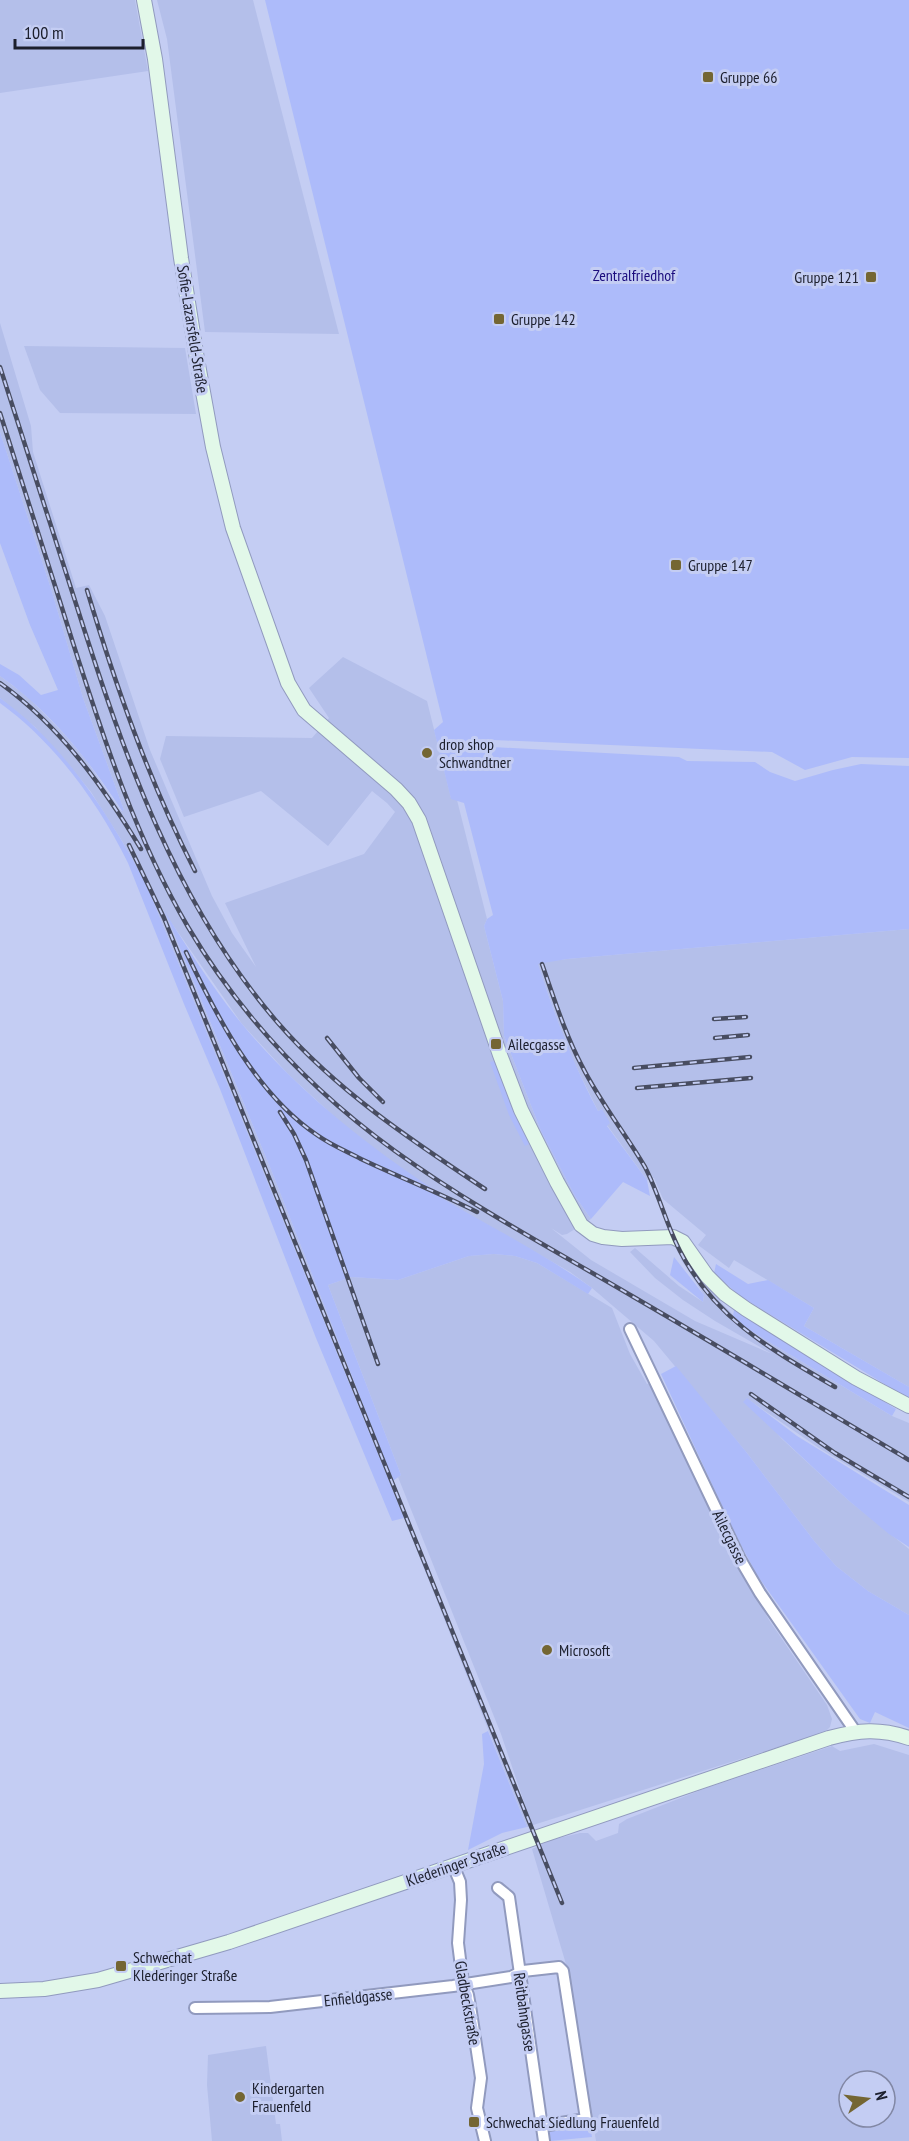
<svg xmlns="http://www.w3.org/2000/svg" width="909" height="2141" font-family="'PT Sans Narrow',sans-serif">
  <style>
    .built { fill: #b4bfea; fill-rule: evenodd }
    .green { fill: #adbbfa }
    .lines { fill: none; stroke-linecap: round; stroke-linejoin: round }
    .street-casing { stroke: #919abe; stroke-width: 14 }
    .secondary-casing { stroke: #919abe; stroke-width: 16 }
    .street { stroke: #fff; stroke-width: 10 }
    .secondary { stroke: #e2f8e9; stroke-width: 14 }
    .rail-casing { stroke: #484d61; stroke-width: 4.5 }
    .rail { stroke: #c4cdf3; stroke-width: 2; stroke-dasharray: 7; stroke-linecap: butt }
    .poi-dot { fill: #746633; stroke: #c4cdf3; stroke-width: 2 }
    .labels { text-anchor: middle; stroke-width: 6; stroke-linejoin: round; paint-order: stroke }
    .poi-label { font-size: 16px; fill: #1c1f2d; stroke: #c4cdf3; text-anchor: start }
    .park-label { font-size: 16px; fill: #1c0d7d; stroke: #c4cdf3 }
    .street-label { font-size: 16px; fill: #1c1f2d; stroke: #c4cdf3 }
  </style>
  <rect width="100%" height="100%" fill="#c4cdf3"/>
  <g class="built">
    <path d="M0,0H135L148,71L0,93Z"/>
    <path d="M157,0H253L339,334L205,332L167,39Z"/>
    <path d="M0,323L31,426L33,452L76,588L89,585L105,616L150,750L212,896L232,933L256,967L225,903L364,854L395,812L387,803L372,791L328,846L261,791L184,817L160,759L166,736L312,738L329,718L309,688L343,657L427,701L451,798L457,800L487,919L484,926L503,1001L504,1036L541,1131L575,1196L591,1219L567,1234L562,1235L551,1228L591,1260L695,1321L772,1354L715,1321L683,1300L655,1278L630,1252L635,1248L679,1286L703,1302L704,1295L680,1258L686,1255L716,1297L746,1328L892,1416L909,1423V1502L819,1448L746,1398L782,1439L848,1500L909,1549V1615L868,1591L836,1566L815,1542L747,1453L654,1341L592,1288L570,1272L437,1196L350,1131L289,1075L242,1024L166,915L272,1172L393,1481L526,1808L501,1734L398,1477L401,1475L328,1285L351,1277L398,1280L469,1256L494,1254L515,1256L537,1263L612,1308L630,1354L647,1384L651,1383L769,1620L827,1705L832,1719L830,1727L825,1732L527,1827L404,1518L147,886L122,841L91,792L74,771L35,727L0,698V676L29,698L66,736L86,760L121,811L124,810L83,698L52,592L0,432Z"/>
    <path d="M24,346L185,348L196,414L60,413L40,390Z"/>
    <path d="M909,929V1387L804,1326L814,1308L734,1260L729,1268L698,1245L706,1235L663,1199L654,1178L647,1180L607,1125L602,1109L598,1111L568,1050L537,963L567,959Z"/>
    <path d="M874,1744L909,1755V2141H596L568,1971L532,1849L551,1840L580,1833H588L596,1841L618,1833L619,1824L627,1819L701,1790L832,1746L840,1751ZM849,2081H885V2117H849Z"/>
    <path d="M266,2046L276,2124H280L282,2141H212L207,2085L208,2055Z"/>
  </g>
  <g class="green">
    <path d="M265,0H909V758L852,757L805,770L772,752L472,739L474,746L679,757L687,761L755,762L770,772L795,781L833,770L861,764L909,766V929L567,959L538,964C554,1014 573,1064 598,1111L602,1109L610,1123L607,1126L647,1180L650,1196L623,1182L591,1219L575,1196L541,1131L504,1036L503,1001L484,926L487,919L493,915L464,803L451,799L434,730L443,722Z"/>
    <path d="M0,432L52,592L83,698L124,810L122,811C89,760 50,711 0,676V664L19,675L41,695L58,690L30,625L0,543Z"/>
    <path d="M0,698C65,745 110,816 147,886L404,1518L392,1521L316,1338L220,1089L184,1004L128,863C98,802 55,743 0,703Z"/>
    <path d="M165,912C189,950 213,989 242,1024C298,1091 366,1145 439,1193L438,1196C489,1226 543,1253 592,1288L588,1294L537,1263L515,1256L494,1254L469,1256L398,1280L351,1277L328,1285L401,1475L393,1481L272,1172Z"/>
    <path d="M495,1061L521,1119L519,1123L529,1144L525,1146L509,1115L490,1062Z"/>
    <path d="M674,1257L704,1295L703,1302L670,1275Z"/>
    <path d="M716,1264L748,1284L768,1280L814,1308L804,1326L909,1387V1399L740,1296L714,1273Z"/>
    <path d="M734,1310L896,1409L892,1416L746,1328L733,1316Z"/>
    <path d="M676,1366L747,1453L815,1542L836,1566L868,1591L909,1615V1728L875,1712L870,1723L860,1719L757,1575L735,1534L661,1374Z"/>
    <path d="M747,1398L797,1436L909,1505V1547L889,1534L848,1500L743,1402Z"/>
    <path d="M488,1731L527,1827L502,1833L468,1850L484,1764L482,1734Z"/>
    <path d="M589,2120L592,2137L550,2141L547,2126Z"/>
  </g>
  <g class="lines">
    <defs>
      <g id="street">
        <path d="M630,1329L740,1559L760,1593L855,1731"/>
        <path d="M453,1865L460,1882L461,1900L458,1943L463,1983L468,1995L471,2012L481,2078L477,2108L485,2141"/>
        <path d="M498,1888L509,1897L544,2141"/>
        <path d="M195,2008L270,2007L453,1986L511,1977L523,1971L559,1967L563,1971L586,2119L542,2126"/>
      </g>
      <g id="secondary">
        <path d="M144,0L155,59L181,258L197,359L213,447L233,528L288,683L304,710L396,789L409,803L419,820L500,1055L521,1110L557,1182L581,1225L593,1234L603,1237L622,1239L673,1237L683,1242L707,1276L725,1294L746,1309L856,1378L909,1406"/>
        <path d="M0,1991L44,1989L98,1980L229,1942L829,1738C859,1730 879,1728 909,1738"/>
      </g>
    </defs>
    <use href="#street" class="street-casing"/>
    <use href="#secondary" class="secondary-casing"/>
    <use href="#street" class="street"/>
    <use href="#secondary" class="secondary"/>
    <defs>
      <g id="rail">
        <path d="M0,367C26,447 51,527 77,607C124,755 175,904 278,1023C337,1091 411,1140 485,1189"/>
        <path d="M0,413C24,489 49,566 73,643C104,740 136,838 188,927C240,1015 312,1091 395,1151C470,1205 552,1249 632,1296C725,1350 816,1405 909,1460"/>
        <path d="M87,590C116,687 149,781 195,871"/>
        <path d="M0,683C60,726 103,786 141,849"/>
        <path d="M129,845L164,918L562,1903"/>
        <path d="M186,952C217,1017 256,1094 317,1135C331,1145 346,1151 361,1159C399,1177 439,1193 477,1212"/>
        <path d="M542,964C554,998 565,1034 582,1066C600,1102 625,1133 645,1167C659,1194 666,1224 680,1251C715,1319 772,1350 835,1387"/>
        <path d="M714,1019L746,1017"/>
        <path d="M327,1038L359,1078L383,1102"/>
        <path d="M715,1038L748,1035"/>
        <path d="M634,1068L750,1057"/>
        <path d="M637,1088L751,1078"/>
        <path d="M280,1112L294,1134L306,1160L378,1364"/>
        <path d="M751,1394L835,1453L909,1497"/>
      </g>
    </defs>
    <use href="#rail" class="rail-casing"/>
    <use href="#rail" class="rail"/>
  </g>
  <g class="poi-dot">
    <rect x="702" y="71" width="12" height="12" rx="3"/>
    <rect x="865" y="271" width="12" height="12" rx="3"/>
    <rect x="493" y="313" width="12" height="12" rx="3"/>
    <rect x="670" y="559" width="12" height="12" rx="3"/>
    <circle cx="427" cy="753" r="6"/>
    <rect x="490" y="1038" width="12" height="12" rx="3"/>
    <circle cx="547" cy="1650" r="6"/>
    <rect x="115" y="1960" width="12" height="12" rx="3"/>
    <circle cx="240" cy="2097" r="6"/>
    <rect x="468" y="2116" width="12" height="12" rx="3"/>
  </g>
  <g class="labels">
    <g class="poi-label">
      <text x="720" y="83">Gruppe 66</text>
      <text x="859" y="283" text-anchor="end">Gruppe 121</text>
      <text x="511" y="325">Gruppe 142</text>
      <text x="688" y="571">Gruppe 147</text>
      <text x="439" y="750">drop shop<tspan x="439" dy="18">Schwandtner</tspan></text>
      <text x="508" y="1050">Ailecgasse</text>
      <text x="559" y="1656">Microsoft</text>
      <text x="133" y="1963">Schwechat<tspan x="133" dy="18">Klederinger Straße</tspan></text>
      <text x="252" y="2094">Kindergarten<tspan x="252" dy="18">Frauenfeld</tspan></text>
      <text x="486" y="2128">Schwechat Siedlung Frauenfeld</text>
    </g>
    <g class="park-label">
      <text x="634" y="281">Zentralfriedhof</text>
    </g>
    <g class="street-label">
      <text transform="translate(193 329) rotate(81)" y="6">Sofie-Lazarsfeld-Straße</text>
      <text transform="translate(730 1537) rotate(64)" y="6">Ailecgasse</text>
      <text transform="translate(456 1864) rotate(-19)" y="6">Klederinger Straße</text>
      <text transform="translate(358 1997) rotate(-6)" y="6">Enfieldgasse</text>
      <text transform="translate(468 2003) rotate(80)" y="6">Gladbeckstraße</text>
      <text transform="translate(525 2012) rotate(82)" y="6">Reitbahngasse</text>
    </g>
  </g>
  <g transform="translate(867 2099) rotate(76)"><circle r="28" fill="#c4cdf3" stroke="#8187a4" stroke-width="1.5"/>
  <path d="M0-4.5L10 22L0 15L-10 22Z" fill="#746633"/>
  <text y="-9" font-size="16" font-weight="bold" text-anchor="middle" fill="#1c1f2d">N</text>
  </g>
  <path d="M15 39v9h128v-9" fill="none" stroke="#1c1f2d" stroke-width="3"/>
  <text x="24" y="39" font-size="18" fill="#1c1f2d" stroke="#c4cdf3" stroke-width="4.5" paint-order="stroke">100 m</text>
</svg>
